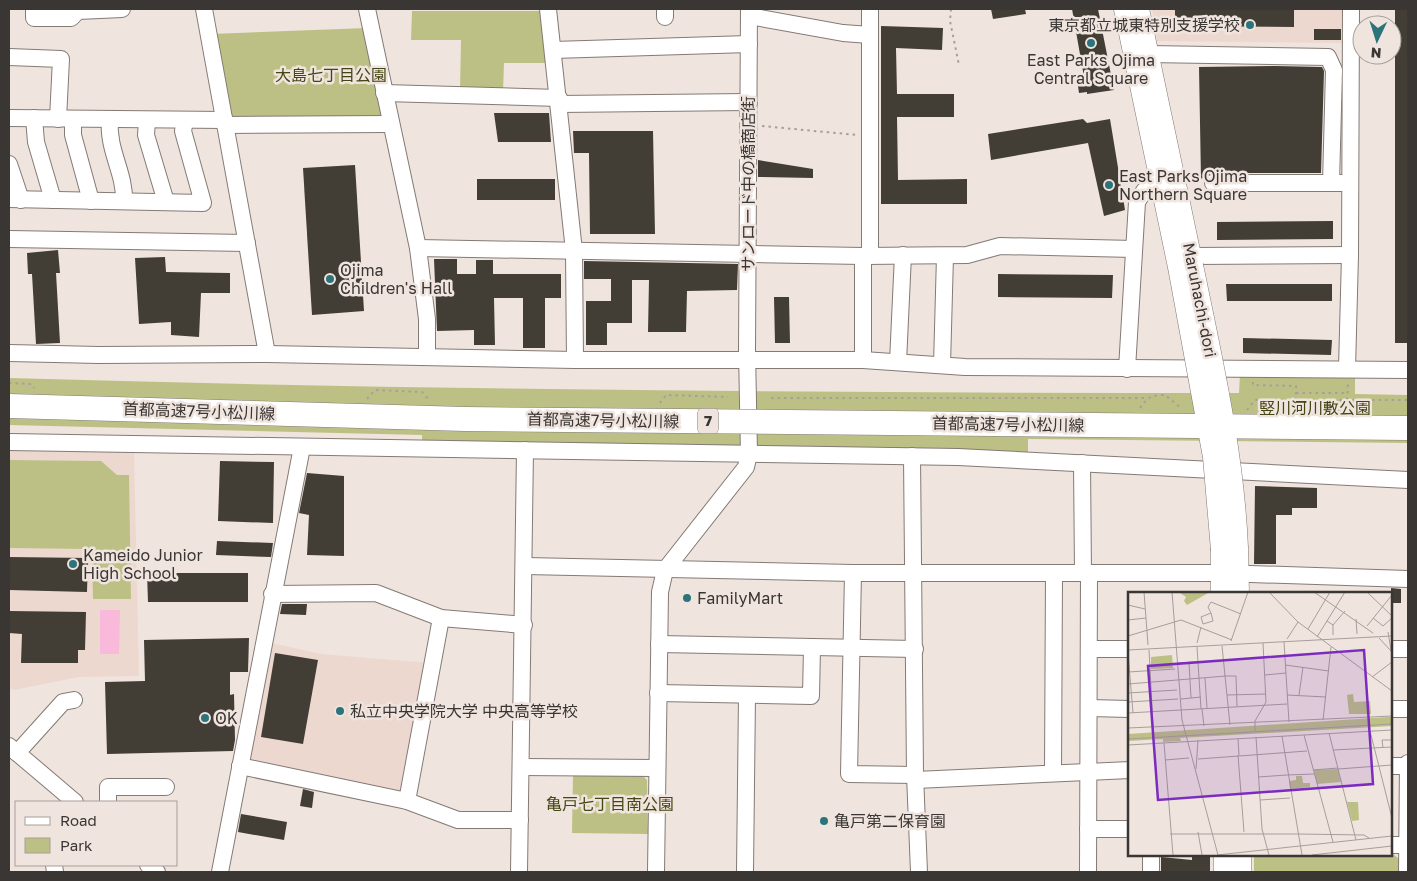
<svg xmlns="http://www.w3.org/2000/svg" width="1417" height="881" font-family="'Golos Text','Noto Sans JP',sans-serif">
  <style>
    .built { fill: #ecd8cf }
    .green { fill: #bdc085 }
    .water { fill: #f8b9da }
    .building { fill: #423d35 }
    .lines { fill: none; stroke-linecap: round; stroke-linejoin: round }
    .minor-casing { stroke: #847a74; stroke-width: 18 }
    .major-casing { stroke: #847a74; stroke-width: 21 }
    .path { stroke: #a89f9b; stroke-width: 2; stroke-dasharray: 2.5 4; stroke-linecap: butt }
    .minor { stroke: #fff; stroke-width: 16 }
    .major { stroke: #fff; stroke-width: 20 }
    .major-bridge-casing { stroke: #847a74; stroke-width: 21; stroke-linecap: butt }
    .highway-bridge-casing { stroke: #847a74; stroke-width: 25; stroke-linecap: butt }
    .major-bridge { stroke: #fff; stroke-width: 20 }
    .highway-bridge { stroke: #fff; stroke-width: 24 }
    .poi-dot { fill: #2b747c; stroke: #f0e4de; stroke-width: 2 }
    .labels { text-anchor: middle; stroke-width: 5; stroke-linejoin: round; paint-order: stroke }
    .shield { fill: #f0e4de; stroke: #716a67; stroke-width: 1 }
    .shield-label { font-size: 15px; font-weight: bold; fill: #3a3634 }
    .poi-label { font-size: 16px; fill: #3a3634; stroke: #f0e4de; text-anchor: start }
    .park-label { font-size: 16px; fill: #444615; stroke: #f0e4de }
    .street-label { font-size: 16px; fill: #3a3634; stroke: #f0e4de }
    .inset-road { fill: none; stroke: #a79e9a; stroke-width: 1 }
    .view { fill: #7b2cbf; fill-opacity: 0.15; stroke: #7b2cbf; stroke-width: 2.5 }
    .inset-edge { fill: none; stroke: #3a3634; stroke-width: 2.5 }
  </style>
  <rect width="100%" height="100%" fill="#f0e4de"/>
  <g class="built">
    <path d="M1152,9H1346V43L1157,41Z"/>
    <path d="M9,448L134,451L139,676L79,677L14,690L9,688Z"/>
    <path d="M272,643L321,654L430,663L405,794L252,763L250,759Z"/>
  </g>
  <g class="green">
    <path d="M412,11H543L549,63H504L503,92L460,90L461,40H411Z"/>
    <path d="M367,28L386,116L226,118L211,34Z"/>
    <path d="M1240,374H1355V394L1408,395V443L1028,439V452L422,441V435L9,425V378C419,390 829,393 1239,393Z"/>
    <path d="M9,460L101,461L117,475H129L131,599H93L92,553L87,549L9,548Z"/>
    <path d="M573,774L642,775L647,780L648,834L572,833Z"/>
    <path d="M1391,852L1399,859V872H1254V855H1391Z"/>
  </g>
  <path class="water" d="M100,610H120L119,654H100Z"/>
  <g class="building">
    <path d="M991,9H1025L1026,14L993,19Z"/>
    <path d="M1072,9H1098L1114,90L1087,94V92L1079,93L1077,79L1084,77Z"/>
    <path d="M1175,9H1294V27L1175,26Z"/>
    <rect x="1395" y="9" width="13" height="334"/>
    <path d="M881,26L943,28L942,50L896,48L897,94H954V117H897L898,180L967,179V204H881Z"/>
    <rect x="1314" y="29" width="27" height="11"/>
    <path d="M1276,66L1322,67L1324,71L1321,173H1213L1201,179L1199,67Z"/>
    <path d="M494,113H549L551,142H498Z"/>
    <path d="M1083,119L1087,123L1110,119L1125,210L1104,216L1088,143L991,160L988,134Z"/>
    <path d="M573,131H653L655,234H590L589,153H574Z"/>
    <path d="M758,160L813,169V178L758,177Z"/>
    <path d="M355,165L364,311L312,315L303,168Z"/>
    <rect x="477" y="179" width="78" height="21"/>
    <path d="M1333,221V239L1217,240V222Z"/>
    <path d="M58,250L60,273H56L60,343L36,344L32,274H28L27,253Z"/>
    <path d="M165,257L166,272L230,273V293H201L199,337L171,335V322L139,324L135,258Z"/>
    <path d="M434,259H457V274H476V260H493V274H561V298H545V348H523V298H494L495,345H474V330L437,331Z"/>
    <path d="M584,261L738,264L737,290L687,291L686,332H648L649,280H632V323H607V345H586V301H611V279H584Z"/>
    <path d="M998,274L1113,275L1112,298L998,297Z"/>
    <path d="M1226,284H1332V301H1227Z"/>
    <path d="M774,297H789L790,343H775Z"/>
    <path d="M1243,338L1332,340L1331,355L1243,353Z"/>
    <path d="M220,461L274,462L273,523L218,521Z"/>
    <path d="M307,473L344,476V556L307,555L309,515L299,513Z"/>
    <path d="M1255,486L1317,488V508H1292V515H1276V564H1254Z"/>
    <path d="M217,541L273,543L271,557L216,555Z"/>
    <path d="M9,557L88,558L87,592L9,590Z"/>
    <path d="M147,573H248V602H148Z"/>
    <path d="M1391,588L1401,589V603H1391Z"/>
    <path d="M282,604H307L306,615L280,614Z"/>
    <path d="M9,611L86,612L85,650H78V663H21L22,634L9,633Z"/>
    <path d="M249,638L248,672H230V695L234,694L235,740L233,751L107,754L105,682L145,681L144,640Z"/>
    <path d="M275,653L318,660L303,744L261,737Z"/>
    <path d="M303,789L314,792L312,808L300,806Z"/>
    <path d="M241,814L287,822L284,840L238,832Z"/>
    <path d="M1192,855L1210,856V872H1161V857L1192,860Z"/>
  </g>
  <g class="lines">
    <defs>
      <g id="minor">
        <path d="M34,9V18H71L78,11L122,9"/>
        <path d="M204,9L267,354"/>
        <path d="M367,9L418,248L427,319V357"/>
        <path d="M548,9L574,251L575,360"/>
        <path d="M665,9V17"/>
        <path d="M870,9V256"/>
        <path d="M749,16L843,33L870,35"/>
        <path d="M553,50L749,44"/>
        <path d="M1148,54L1328,57L1334,70L1331,183"/>
        <path d="M9,57L61,59L58,119"/>
        <path d="M384,93L559,98"/>
        <path d="M559,104L749,102"/>
        <path d="M9,118L225,120"/>
        <path d="M34,118L36,142L53,200"/>
        <path d="M73,119V135L91,201"/>
        <path d="M110,119C107,150 125,172 124,201"/>
        <path d="M147,120L146,135L166,202"/>
        <path d="M225,125L390,124"/>
        <path d="M9,164L21,200"/>
        <path d="M1213,183H1341"/>
        <path d="M9,199L203,203L183,131L185,120"/>
        <path d="M9,239L247,243"/>
        <path d="M418,248L863,256L967,255L1000,246L1134,249"/>
        <path d="M1192,256L1350,255"/>
        <path d="M9,353L99,355L267,354L575,360H863L965,367L1408,370"/>
        <path d="M863,360V256"/>
        <path d="M898,362L903,255"/>
        <path d="M942,365L945,256"/>
        <path d="M1127,369L1137,202L1144,191L1159,181"/>
        <path d="M1347,369L1350,255L1351,9"/>
        <path d="M9,442L958,457L1408,480"/>
        <path d="M912,456L915,775L919,872"/>
        <path d="M1082,463L1083,573"/>
        <path d="M525,566L853,573H1221L1408,579"/>
        <path d="M853,573L849,774L915,775"/>
        <path d="M272,594L376,593L441,618L524,625"/>
        <path d="M659,644L915,649"/>
        <path d="M1089,649H1130"/>
        <path d="M1391,649H1408"/>
        <path d="M658,693L811,696L812,647"/>
        <path d="M1089,708L1130,709"/>
        <path d="M1391,709H1408"/>
        <path d="M9,746L75,802"/>
        <path d="M17,753L63,702L74,700"/>
        <path d="M240,766L407,801L458,820H520"/>
        <path d="M1391,766H1408"/>
        <path d="M521,767L657,768"/>
        <path d="M1053,773L1054,574"/>
        <path d="M916,780L1130,770"/>
        <path d="M407,801L441,618"/>
        <path d="M108,802V787H166"/>
        <path d="M1088,829H1130"/>
        <path d="M1391,845H1408"/>
        <path d="M1151,855V872"/>
        <path d="M54,865L55,872"/>
        <path d="M148,865L157,872"/>
        <path d="M220,872L302,447"/>
        <path d="M519,872L525,450"/>
        <path d="M656,872L660,592L665,570L746,467L749,454L747,351L749,9"/>
        <path d="M745,872L747,695"/>
        <path d="M1088,872L1089,574"/>
        <path d="M1407,872L1408,763"/>
      </g>
      <g id="major">
        <path d="M1124,9L1178,267"/>
        <path d="M1139,9L1193,265"/>
        <path d="M1238,548L1239,594"/>
        <path d="M1221,550V594"/>
        <path d="M1224,855V872"/>
        <path d="M1241,872V855"/>
      </g>
    </defs>
    <use href="#minor" class="minor-casing"/>
    <use href="#major" class="major-casing"/>
    <g class="path">
      <path d="M951,9L950,21L959,65"/>
      <path d="M762,126L857,135"/>
      <path d="M1253,382V385L1296,386V399"/>
      <path d="M9,383L31,384L34,388"/>
      <path d="M1296,393H1348"/>
      <path d="M771,398H1146"/>
      <path d="M367,399L375,390L422,392L430,401"/>
      <path d="M1347,400L1348,384"/>
      <path d="M660,403L666,395L728,397"/>
      <path d="M1140,408C1148,397 1151,395 1165,395L1181,408"/>
      <path d="M1247,410L1255,400H1408"/>
    </g>
    <use href="#minor" class="minor"/>
    <use href="#major" class="major"/>
    <defs>
      <g id="major-bridge">
        <path d="M1193,265C1212,358 1234,452 1238,548"/>
        <path d="M1178,267L1213,457L1221,550"/>
      </g>
      <path id="highway-bridge" d="M9,406L465,419L1408,428"/>
    </defs>
    <use href="#major-bridge" class="major-bridge-casing"/>
    <use href="#highway-bridge" class="highway-bridge-casing"/>
    <use href="#major-bridge" class="major-bridge"/>
    <use href="#highway-bridge" class="highway-bridge"/>
  </g>
  <g class="poi-dot">
    <circle cx="1250" cy="25" r="5"/>
    <circle cx="1091" cy="43" r="5"/>
    <circle cx="1109" cy="185" r="5"/>
    <circle cx="330" cy="279" r="5"/>
    <circle cx="73" cy="564" r="5"/>
    <circle cx="687" cy="598" r="5"/>
    <circle cx="340" cy="711" r="5"/>
    <circle cx="205" cy="718" r="5"/>
    <circle cx="824" cy="821" r="5"/>
  </g>
  <g class="labels">
    <rect class="shield" x="698" y="408.5" width="20" height="25" rx="4"/>
    <g class="shield-label">
      <text x="708" y="426">7</text>
    </g>
    <g class="poi-label">
      <text x="1240" y="31" text-anchor="end">東京都立城東特別支援学校</text>
      <text x="1091" y="66" text-anchor="middle">East Parks Ojima<tspan x="1091" dy="18">Central Square</tspan></text>
      <text x="1119" y="182">East Parks Ojima<tspan x="1119" dy="18">Northern Square</tspan></text>
      <text x="340" y="276">Ojima<tspan x="340" dy="18">Children's Hall</tspan></text>
      <text x="83" y="561">Kameido Junior<tspan x="83" dy="18">High School</tspan></text>
      <text x="697" y="604">FamilyMart</text>
      <text x="350" y="717">私立中央学院大学 中央高等学校</text>
      <text x="215" y="724">OK</text>
      <text x="834" y="827">亀戸第二保育園</text>
    </g>
    <g class="park-label">
      <text x="331" y="81">大島七丁目公園</text>
      <text x="1315" y="414">竪川河川敷公園</text>
      <text x="610" y="810">亀戸七丁目南公園</text>
    </g>
    <g class="street-label">
      <text transform="translate(748 184) rotate(-90)" y="6">サンロード中の橋商店街</text>
      <text transform="translate(1200 300) rotate(79)" y="6">Maruhachi-dori</text>
      <text transform="translate(199 411) rotate(2)" y="6">首都高速7号小松川線</text>
      <text transform="translate(603 420) rotate(1)" y="6">首都高速7号小松川線</text>
      <text transform="translate(1008 424) rotate(1)" y="6">首都高速7号小松川線</text>
    </g>
  </g>
  <g transform="translate(1128 592)">
    <rect width="264" height="264" fill="#f0e4de"/>
    <path d="M82,0L59,13L56,9L58,5L52,1ZM44,63L45,76L23,77V65ZM225,102L226,110L242,109L243,122H221L219,103ZM260,125H264V134L52,146L53,149L35,150V147L0,149V142ZM210,177L213,190L189,192L186,178ZM168,184H174L175,191H182V195L162,197L161,189L168,188ZM219,210H230L231,228L224,229Z" fill="#bdc085"/>
    <path class="inset-road" d="M16,0L20,53M44,0L54,128L90,263M141,0L170,30L264,99M186,0L245,41M239,0L264,24M0,13L17,17M83,21L73,25L75,32L85,29L83,21L80,15L83,10L113,22M245,26L255,34L264,26M228,27L229,42M0,28L18,26M199,29L205,33V43M205,33L217,19M239,34L264,3M180,37L202,0M260,40L264,64M0,44L53,28L104,48M189,45L217,0M251,46L263,59M159,47L170,30M103,49L120,0M156,50L161,130M69,51L73,35M94,54L102,133M69,55L73,117M0,58L264,44M21,58L25,134M0,61L5,121M50,71L136,66M61,71L63,106M157,73L201,79M0,80L47,77M137,83L158,81M98,84H108L109,114M244,85L264,70M77,86L79,116M0,92L98,84M0,101L49,98M99,103L138,102M159,103L198,105M171,103L175,75M53,107L73,105M0,110L50,107M74,117L76,134M0,121L159,112M195,128L203,55M0,136L264,124M127,139V129L138,110L135,51M242,139L264,226M201,141L228,248M176,143L205,250M154,144L174,263M128,145L134,237L141,263M0,147L264,132M110,147L111,163M36,151L45,263M0,153L264,138M255,156L254,148H264M205,158L264,155M110,163L116,240M70,167L179,159M37,168L61,166M68,177L70,148M210,177L264,173M185,178L210,176M159,183L186,182M130,185L159,183M132,208L162,206M70,240L74,263M42,242H170M170,242L236,243L241,246M89,263L264,244M184,263L264,254"/>
    <path class="view" d="M236,58L245,192L30,208L20,74Z"/>
    <rect width="264" height="264" class="inset-edge"/>
  </g>
  <rect width="1417" height="881" fill="none" stroke="#3a3634" stroke-width="20"/>
  <rect x="15" y="801" width="162" height="65" fill="#f0e4de" stroke="#a79e9a"/>
  <rect x="25" y="817" width="25" height="8" fill="#ffffff" stroke="#a79e9a"/>
  <text x="60" y="826" font-size="15" fill="#3a3634">Road</text>
  <rect x="25" y="838" width="25" height="15" fill="#bdc085" stroke="#a79e9a"/>
  <text x="60" y="851" font-size="15" fill="#3a3634">Park</text>
  <g transform="translate(1377 40) rotate(184)"><circle r="24" fill="#f0e4de" stroke="#a79e9a"/>
  <path d="M0-4L9 19L0 12L-9 19Z" fill="#2b747c"/>
  <text y="-8" font-size="14" font-weight="bold" text-anchor="middle" fill="#3a3634">N</text>
  </g>
</svg>
